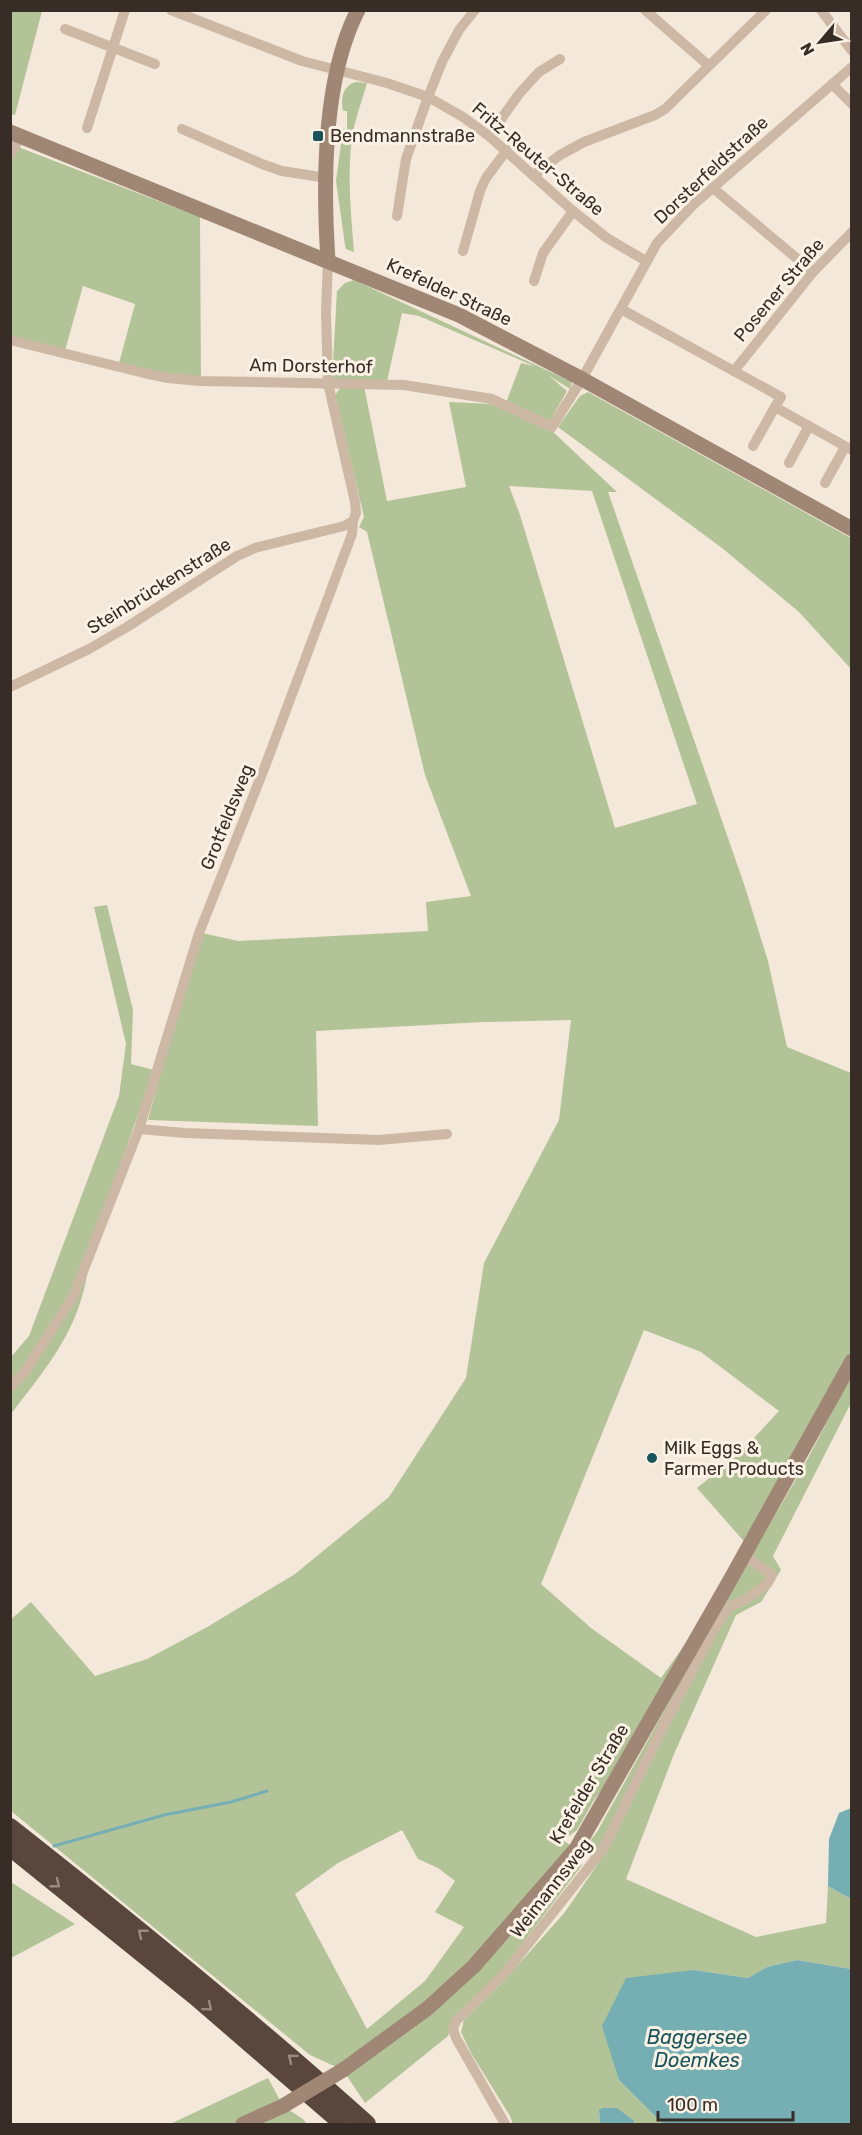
<svg xmlns="http://www.w3.org/2000/svg" width="862" height="2135" font-family="Rubik,sans-serif">
  <style>
    .green { fill: #b3c398; fill-rule: evenodd }
    .water { fill: #75aeb3 }
    .lines { fill: none; stroke-linecap: round; stroke-linejoin: round }
    .stream { stroke: #75aeb3; stroke-width: 3 }
    .street { stroke: #ccb8a4; stroke-width: 10 }
    .secondary { stroke: #a08675; stroke-width: 15 }
    .highway { stroke: #59463c; stroke-width: 18 }
    .secondary-bridge { stroke: #a08675; stroke-width: 15 }
    .oneway { stroke: #9a8b80 }
    .poi-dot { fill: #18545c; stroke: #fbf2e5; stroke-width: 2 }
    .labels { text-anchor: middle; stroke-width: 6; stroke-linejoin: round; paint-order: stroke }
    .poi-label { font-size: 18px; fill: #372c26; stroke: #fbf2e5; text-anchor: start }
    .street-label { font-size: 18px; fill: #372c26; stroke: #fbf2e5 }
    .water-label { font-size: 20px; font-style: italic; fill: #18545c; stroke: #fbf2e5 }
  </style>
  <rect width="100%" height="100%" fill="#f3e8d9"/>
  <g class="green">
    <path d="M10,11H42L15,115L10,114Z"/>
    <path d="M356,82L367,83C362,101 355,119 352,137C347,175 351,214 354,252L346,249L345,245L336,181L343,129H347V111H343C341,98 342,86 356,82Z"/>
    <path d="M18,147L200,217L201,379L118,367L135,304L83,286L64,354L11,340L10,164Z"/>
    <path d="M354,280L572,382L570,389L548,375L567,391L550,421L506,403L521,363L534,366L419,316L402,313L386,386L332,380L337,291L345,283Z"/>
    <path d="M364,386L387,501L466,487L449,402L491,404L504,408L551,430L617,492H608L744,884L768,961L787,1047L851,1073V1353L749,1547L697,1488L739,1454L779,1411L701,1352L644,1330L541,1584L591,1628L661,1678L729,1582L632,1750L594,1800L577,1830L569,1836L554,1834L576,1849L560,1870L583,1864L499,1974L454,2016L448,2036L365,2103L343,2070L310,2055L11,1811L10,1620L31,1602L95,1676L147,1659L209,1626L295,1574L389,1497L466,1378L484,1263L559,1120L571,1020L483,1022L316,1031L318,1126L148,1120L174,1022L202,933L238,941L428,931L426,902L471,896L425,775L367,532L359,527L364,517L335,395L341,387ZM509,486L592,491L697,804L615,828L520,515ZM402,1830L418,1859L438,1868L455,1881L435,1912L464,1927L425,1981L367,2029L295,1894L338,1863Z"/>
    <path d="M588,392L851,538V669L799,612L722,548L558,427L580,396Z"/>
    <path d="M107,905L133,1010L131,1064L154,1070L90,1250C85,1323 53,1359 11,1414V1357L29,1336L119,1096L126,1044L94,907Z"/>
    <path d="M851,1376V1403L773,1556L781,1570L761,1602L736,1615L674,1754L626,1879L756,1937L826,1923L828,1886L851,1899V1969L797,1960L767,1967L748,1978L694,1970L619,2080L663,2124H634L633,2121L599,2110L600,2124H513L510,2116L471,2053L461,2032L464,2020L503,1982L565,1912L597,1865L584,1848L597,1832L719,1612L807,1460Z"/>
    <path d="M11,1882L75,1924L11,1958Z"/>
    <path d="M268,2078L283,2106L303,2119L307,2124H170Z"/>
  </g>
  <g class="water">
    <path d="M851,1808V1899L828,1886L829,1839L839,1813Z"/>
    <path d="M797,1960L851,1969V2124H663L619,2080L602,2026L626,1978L694,1970L748,1978L767,1967Z"/>
    <path d="M603,2108H617L634,2121V2124H600L599,2110Z"/>
  </g>
  <g class="lines">
    <path class="stream" d="M54,1846L164,1815L231,1802L267,1791"/>
    <g class="street">
      <path d="M171,10L302,61L387,83L428,97L463,117L489,136L573,211L607,238L646,261"/>
      <path d="M645,10L708,65"/>
      <path d="M821,10L852,51"/>
      <path d="M65,29L155,64"/>
      <path d="M832,84L852,104"/>
      <path d="M87,128L125,10"/>
      <path d="M182,129L262,164L282,171L327,178"/>
      <path d="M489,136L519,94L539,72L560,59"/>
      <path d="M10,155L21,136"/>
      <path d="M534,175L560,155L584,142L655,115L665,109L766,10"/>
      <path d="M713,188L813,272"/>
      <path d="M397,216L406,159L428,97L442,62L459,30L475,10"/>
      <path d="M463,251L480,191L486,178L507,150"/>
      <path d="M534,281L543,253L573,211"/>
      <path d="M621,309L781,397L775,407L852,450"/>
      <path d="M10,340L144,373L168,378L200,381L404,385L492,399L552,427L582,379L657,243L693,205L852,67"/>
      <path d="M734,371L813,272L852,232"/>
      <path d="M753,446L775,407"/>
      <path d="M789,463L809,426"/>
      <path d="M825,483L845,447"/>
      <path d="M10,687L89,649L127,627L237,556L255,548L344,526L353,521L356,513L355,502L328,383L326,313L328,260"/>
      <path d="M139,1129L185,1133L379,1140L447,1134"/>
      <path d="M10,1387L24,1373L73,1297L139,1129L199,933L264,769L352,534L353,521"/>
      <path d="M505,2124L456,2038L453,2029L456,2021L506,1972L604,1848L662,1729L716,1626L729,1607L748,1598L767,1584L772,1575L744,1555"/>
    </g>
    <g class="secondary">
      <path d="M10,132L459,315L582,379L852,529"/>
      <path d="M328,260C323,185 323,78 358,10"/>
      <path d="M343,2070L428,2008L474,1966L576,1849L729,1582L852,1361"/>
      <path d="M243,2124L283,2106"/>
    </g>
    <g class="highway">
      <path d="M10,1827C132,1923 252,2021 367,2124"/>
      <path d="M10,1847L196,1997L343,2124"/>
    </g>
    <path class="secondary-bridge" d="M283,2106L343,2070"/>
  </g>
  <defs><path id="oneway-chevron" d="M-2-3.5L2.5 0L-2 3.5" fill="none" stroke-width="1.6" stroke-linecap="round" stroke-linejoin="round" transform="scale(1.5)"/></defs>
  <g class="oneway">
    <use href="#oneway-chevron" transform="translate(56 1884) rotate(39)"/>
    <use href="#oneway-chevron" transform="translate(142 1933) rotate(-141)"/>
    <use href="#oneway-chevron" transform="translate(208 2007) rotate(40)"/>
    <use href="#oneway-chevron" transform="translate(292 2058) rotate(-140)"/>
  </g>
  <g class="poi-dot">
    <rect x="312" y="130" width="12" height="12" rx="3"/>
    <circle cx="652" cy="1458" r="6"/>
  </g>
  <g class="labels">
    <g class="poi-label">
      <text x="330" y="142">Bendmannstraße</text>
      <text x="664" y="1454">Milk Eggs &amp;<tspan x="664" dy="21">Farmer Products</tspan></text>
    </g>
    <g class="street-label">
      <text transform="translate(538 159) rotate(40)" y="6">Fritz-Reuter-Straße</text>
      <text transform="translate(711 170) rotate(-43)" y="6">Dorsterfeldstraße</text>
      <text transform="translate(779 290) rotate(-50)" y="6">Posener Straße</text>
      <text transform="translate(449 292) rotate(25)" y="6">Krefelder Straße</text>
      <text transform="translate(311 366) rotate(1)" y="6">Am Dorsterhof</text>
      <text transform="translate(159 586) rotate(-32)" y="6">Steinbrückenstraße</text>
      <text transform="translate(227 817) rotate(-68)" y="6">Grotfeldsweg</text>
      <text transform="translate(589 1784) rotate(-59)" y="6">Krefelder Straße</text>
      <text transform="translate(551 1888) rotate(-52)" y="6">Weimannsweg</text>
    </g>
    <g class="water-label">
      <text x="697" y="2044">Baggersee<tspan x="697" dy="23">Doemkes</tspan></text>
    </g>
  </g>
  <rect width="862" height="2135" fill="none" stroke="#372c26" stroke-width="24"/>
  <g transform="translate(820 42) rotate(241)" stroke="#fbf2e5" stroke-width="4.5" paint-order="stroke">
  <path d="M0-4.5L10 22L0 15L-10 22Z" fill="#372c26"/>
  <text y="-9" font-size="16" font-weight="bold" text-anchor="middle" fill="#372c26">N</text>
  </g>
  <path d="M658 2111v9h135v-9" fill="none" stroke="#372c26" stroke-width="3"/>
  <text x="667" y="2111" font-size="18" fill="#372c26" stroke="#fbf2e5" stroke-width="4.5" paint-order="stroke">100 m</text>
</svg>
